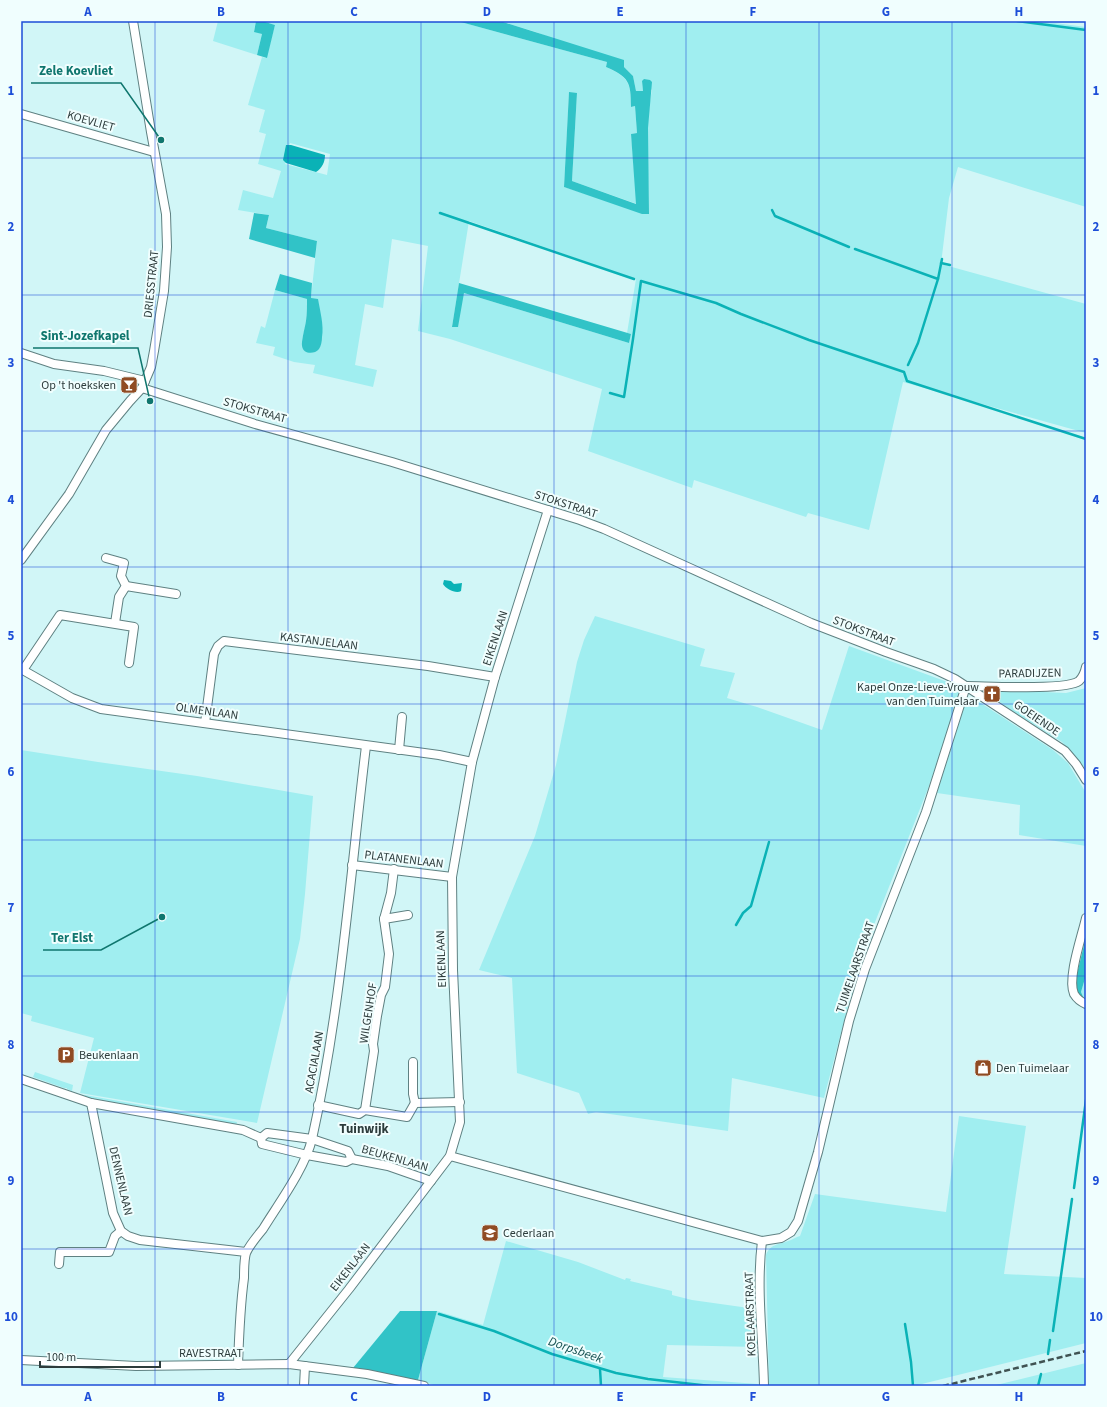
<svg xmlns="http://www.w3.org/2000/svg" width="1107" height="1407" font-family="'Source Sans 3',sans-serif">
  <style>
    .green { fill: #a0eef0; fill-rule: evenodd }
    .forest { fill: #31c3c7 }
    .water { fill: #0ab2b6 }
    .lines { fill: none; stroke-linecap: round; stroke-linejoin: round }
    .stream { stroke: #0ab2b6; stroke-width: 2.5 }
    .minor-casing { stroke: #5f8182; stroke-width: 10 }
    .minor { stroke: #fff; stroke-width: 8 }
    .rail { stroke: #405252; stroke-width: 2.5; stroke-dasharray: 6 3; stroke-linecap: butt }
    .grid { fill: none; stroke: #1d4ed8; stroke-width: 1; stroke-opacity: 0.55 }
    .labels { text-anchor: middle; stroke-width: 4; stroke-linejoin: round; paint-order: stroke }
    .street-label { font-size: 12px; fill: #2d3c3c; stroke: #f0fefe }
    .poi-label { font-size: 12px; fill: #2d3c3c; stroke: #f0fefe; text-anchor: start }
    .neighbourhood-label { font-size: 13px; font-weight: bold; fill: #2d3c3c; stroke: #f0fefe }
    .water-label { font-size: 13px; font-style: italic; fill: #134f50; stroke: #f0fefe }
    .leader { fill: none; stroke: #0f766e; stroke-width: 1.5 }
    .callout-dot { fill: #0f766e; stroke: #f0fefe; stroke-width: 1.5 }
    .callout-label { font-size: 13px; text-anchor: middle; font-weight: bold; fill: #0f766e; stroke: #f0fefe; stroke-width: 4; stroke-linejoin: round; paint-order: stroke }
    .neatline { fill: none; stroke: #1d4ed8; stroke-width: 1.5 }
    .grid-label { font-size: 13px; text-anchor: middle; font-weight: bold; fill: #1d4ed8 }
  </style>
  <rect width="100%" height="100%" fill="#d1f6f7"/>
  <g class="green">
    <path d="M218,21H256L254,31L262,34L257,55L213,41Z"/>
    <path d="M262,21H457L607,62L606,67C628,77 631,82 631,107L635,106L637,133L631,134L637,204L572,181L577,93H569L564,187L649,214C649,175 644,127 652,90L642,81L643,91H636L633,76L624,67L536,32L500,21H1039L1086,27V207L958,167L949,198L941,264L1086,304V433L903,382L869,530L808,513L806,517L694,480L692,488L588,451L602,389L450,339L418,331L428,246L392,239L383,308L365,304L355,365L377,370L373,387L313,373L315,365L294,362L273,355L275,347L256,343L261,326L265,328L275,290L307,299C307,307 307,315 306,322C305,330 301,340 302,348L311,298L317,241L266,228L269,215L238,210L243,190L273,198L281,171L258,164L266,134L259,132L265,110L248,105L262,57L266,58L275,25ZM290,143L330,154L327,175L285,164ZM469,221L636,279L627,333L631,334L629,343L464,293L452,327Z"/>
    <path d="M595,616L705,649L700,666L735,673L727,698L757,707L822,730L849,646L953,684L958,688L960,693L929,786L860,960L824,1098L732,1078L728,1131L596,1112L588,1114L579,1093L517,1073L512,978L479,970L535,836L556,765L577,662L584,640Z"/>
    <path d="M1086,688V769L1062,742L1011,710L1000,702L997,695V692L1001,690L1066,693Z"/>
    <path d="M967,698H973L1053,750L1068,763L1086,793V846L1019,835L1020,805L937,793Z"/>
    <path d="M21,750L98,762L197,776L313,796L305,894L300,939L257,1123L80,1093L94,1038L31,1021L32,1016L21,1013Z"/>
    <path d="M1086,975V999H1084L1081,992Z"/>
    <path d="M35,1072L73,1085L72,1091L67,1089V1088H64L33,1077Z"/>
    <path d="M85,1095L237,1122L236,1126L90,1100L83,1097Z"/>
    <path d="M959,1116L1026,1126L1004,1274L1086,1278V1343L914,1386H769L766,1255C770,1244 778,1245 788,1241C792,1240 796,1237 800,1236L815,1194L946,1212Z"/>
    <path d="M506,1241L578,1262L625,1280L626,1278L631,1279L630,1281L672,1291V1295L692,1300L756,1309L757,1347L667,1345L663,1377L758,1384L759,1386H437L418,1380L437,1311L483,1325Z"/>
    <path d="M1086,1363V1386H992Z"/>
  </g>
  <g class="forest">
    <path d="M256,21H262L275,25L267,58L257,55L262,34L254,32Z"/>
    <path d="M457,21H500L624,60V67L633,76L636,91H643L642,81L644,79L650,80L652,82L648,128L649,214H642L564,187L569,92L577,93L572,181L636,204L631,134L637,133L635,106L631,107C631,82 629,77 606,67L607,62Z"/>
    <path d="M254,213L269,215L266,228L317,241L315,258L249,239Z"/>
    <path d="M280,274L312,283L311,298L318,299C320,311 324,325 322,337C322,341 321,346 319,349C314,355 303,354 302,346C301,342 305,327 306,321C307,314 307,306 307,299L275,290Z"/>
    <path d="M459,283L631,334L629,343L464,293L458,327H452Z"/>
    <path d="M1086,937V975L1081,992L1084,999L1077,992L1075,982Z"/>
    <path d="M400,1311H437L418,1380L353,1368Z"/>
  </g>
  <g class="water">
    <path d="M286,145H291L325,155C325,162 322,168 316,172L286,163L283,160Z"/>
    <path d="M444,580L451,581L454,584L462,583L461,591C456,594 446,589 443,584Z"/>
  </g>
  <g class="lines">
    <g class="stream">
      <path d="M1017,21L1086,30"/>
      <path d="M772,210L775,216L849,247"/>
      <path d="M440,213L634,279"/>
      <path d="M855,249L938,279L918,343L908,365"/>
      <path d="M941,263L950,265"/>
      <path d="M938,279L942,259"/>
      <path d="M610,393L624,397L633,339L641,281L716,303L741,314L809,340L904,372L907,381L1086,439"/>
      <path d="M736,925L743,913L751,906L769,842"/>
      <path d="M1074,1188L1086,1100"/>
      <path d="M439,1314L494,1331L552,1354L616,1373L648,1379L710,1386"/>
      <path d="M905,1324L911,1362L913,1386"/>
      <path d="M1053,1331L1072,1199"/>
      <path d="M1048,1354L1050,1340"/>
      <path d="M600,1369L601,1386"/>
      <path d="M1038,1386L1041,1374"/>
    </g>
    <defs>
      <g id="minor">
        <path d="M21,114L154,152"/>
        <path d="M21,353L54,364L104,371L145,381"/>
        <path d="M142,388L255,424L392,462L580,520L604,529L811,623L886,652L934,669L955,679L1065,751L1076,764L1086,780"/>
        <path d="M106,558L124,563L121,576L126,586L119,597L115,623"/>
        <path d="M21,560L69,494L106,430L130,401L142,388L151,367L154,351L164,291L167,247L166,214L151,132L133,21"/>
        <path d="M126,586L176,594"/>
        <path d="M21,669L72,698L101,709L439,755L472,762"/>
        <path d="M23,670L60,615L134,627L129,663"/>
        <path d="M967,686C987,686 1065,691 1079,681C1082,678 1085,672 1086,667"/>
        <path d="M205,723L214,654L218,646L224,641L428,666L495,677"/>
        <path d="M399,750L402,717"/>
        <path d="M352,865L452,877"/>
        <path d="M1086,918C1082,936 1067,978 1074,994C1077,999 1081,1002 1086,1004"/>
        <path d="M384,919L408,915"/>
        <path d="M413,1062V1094L415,1103"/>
        <path d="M21,1079L91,1103L243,1130L261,1138"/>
        <path d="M91,1103L113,1213L121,1231L128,1236L140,1240L246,1252"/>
        <path d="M318,1105L359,1114L365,1110L407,1117L415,1103L460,1102"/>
        <path d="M365,1110L374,1051L373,1044L377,1016L381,995L385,987L389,954L384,919L391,893L394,869"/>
        <path d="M261,1138L262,1144L307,1155L346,1162L352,1159L388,1166L431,1181"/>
        <path d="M261,1138L267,1133L312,1139L348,1151L352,1159"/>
        <path d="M450,1156L762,1241L781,1238L791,1232L798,1221L818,1152L849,1021L865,969L926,812L966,686"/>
        <path d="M762,1241C756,1289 763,1338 764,1386"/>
        <path d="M59,1264L60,1252H109L115,1236L121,1231"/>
        <path d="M21,1360L136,1366L289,1364L367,1374L424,1386"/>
        <path d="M289,1364L349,1289L450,1156L460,1122L453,970L452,877L472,762L495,677L548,510"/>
        <path d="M238,1365C239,1336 240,1307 244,1278C244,1271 244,1260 246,1253C249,1246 258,1235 263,1229C279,1203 305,1168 312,1139C341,1009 350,877 366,746"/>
        <path d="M304,1386L305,1366"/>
      </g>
    </defs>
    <use href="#minor" class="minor-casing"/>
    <use href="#minor" class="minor"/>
    <path class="rail" d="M943,1386L1086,1351"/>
  </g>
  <path class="grid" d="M155,21V1386M288,21V1386M421,21V1386M554,21V1386M686,21V1386M819,21V1386M952,21V1386M21,158H1086M21,295H1086M21,431H1086M21,567H1086M21,704H1086M21,840H1086M21,976H1086M21,1112H1086M21,1249H1086"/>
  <defs>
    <symbol id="bar-square" viewBox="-11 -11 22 22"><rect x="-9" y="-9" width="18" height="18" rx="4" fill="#904b23" stroke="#f0fefe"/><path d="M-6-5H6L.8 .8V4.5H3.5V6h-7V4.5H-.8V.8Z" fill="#fff"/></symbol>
    <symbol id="church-square" viewBox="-11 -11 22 22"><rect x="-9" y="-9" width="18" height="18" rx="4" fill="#904b23" stroke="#f0fefe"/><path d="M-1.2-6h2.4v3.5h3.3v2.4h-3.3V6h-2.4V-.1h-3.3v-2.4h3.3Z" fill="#fff"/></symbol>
    <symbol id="parking-square" viewBox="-11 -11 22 22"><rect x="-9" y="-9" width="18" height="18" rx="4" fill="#904b23" stroke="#f0fefe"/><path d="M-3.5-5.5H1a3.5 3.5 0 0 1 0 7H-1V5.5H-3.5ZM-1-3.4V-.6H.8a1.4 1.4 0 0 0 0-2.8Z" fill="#fff"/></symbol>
    <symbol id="shop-square" viewBox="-11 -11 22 22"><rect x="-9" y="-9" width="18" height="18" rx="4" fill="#904b23" stroke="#f0fefe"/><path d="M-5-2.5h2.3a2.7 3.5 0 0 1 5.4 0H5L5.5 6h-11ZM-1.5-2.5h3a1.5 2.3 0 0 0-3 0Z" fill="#fff"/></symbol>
    <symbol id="school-square" viewBox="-11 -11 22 22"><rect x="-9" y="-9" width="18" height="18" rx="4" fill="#904b23" stroke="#f0fefe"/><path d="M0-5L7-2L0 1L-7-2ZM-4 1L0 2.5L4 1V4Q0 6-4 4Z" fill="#fff"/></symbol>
  </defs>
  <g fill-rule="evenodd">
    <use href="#bar-square" x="119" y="375" width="20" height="20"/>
    <use href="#church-square" x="982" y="684" width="20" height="20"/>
    <use href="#parking-square" x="56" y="1045" width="20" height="20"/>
    <use href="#shop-square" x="973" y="1058" width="20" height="20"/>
    <use href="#school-square" x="480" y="1223" width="20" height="20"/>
  </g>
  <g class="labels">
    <g class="street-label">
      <text transform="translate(91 121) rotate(16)" y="4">KOEVLIET</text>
      <text transform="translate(151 284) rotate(-84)" y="4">DRIESSTRAAT</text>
      <text transform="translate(255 410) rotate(16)" y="4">STOKSTRAAT</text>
      <text transform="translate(566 504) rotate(18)" y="4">STOKSTRAAT</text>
      <text transform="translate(864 631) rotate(21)" y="4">STOKSTRAAT</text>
      <text transform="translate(495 638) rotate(-72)" y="4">EIKENLAAN</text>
      <text transform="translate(319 641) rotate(7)" y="4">KASTANJELAAN</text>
      <text transform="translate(1030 673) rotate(-1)" y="4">PARADIJZEN</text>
      <text transform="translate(207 711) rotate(8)" y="4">OLMENLAAN</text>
      <text transform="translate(1037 718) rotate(34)" y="4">GOEIENDE</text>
      <text transform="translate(404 859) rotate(7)" y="4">PLATANENLAAN</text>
      <text transform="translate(441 959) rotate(-92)" y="4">EIKENLAAN</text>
      <text transform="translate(855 967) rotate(-71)" y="4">TUIMELAARSTRAAT</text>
      <text transform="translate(368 1013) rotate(-81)" y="4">WILGENHOF</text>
      <text transform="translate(314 1062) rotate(-80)" y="4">ACACIALAAN</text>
      <text transform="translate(395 1158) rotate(16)" y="4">BEUKENLAAN</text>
      <text transform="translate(121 1181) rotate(77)" y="4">DENNENLAAN</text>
      <text transform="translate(350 1267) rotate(-52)" y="4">EIKENLAAN</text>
      <text transform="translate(750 1314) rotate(-92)" y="4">KOELAARSTRAAT</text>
      <text x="211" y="1357">RAVESTRAAT</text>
    </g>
    <g class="poi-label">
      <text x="116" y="389" text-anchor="end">Op 't hoeksken</text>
      <text x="979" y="691" text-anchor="end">Kapel Onze-Lieve-Vrouw<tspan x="979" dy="14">van den Tuimelaar</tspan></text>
      <text x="79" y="1059">Beukenlaan</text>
      <text x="996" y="1072">Den Tuimelaar</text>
      <text x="503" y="1237">Cederlaan</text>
    </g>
    <g class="neighbourhood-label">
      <text x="364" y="1133">Tuinwijk</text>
    </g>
    <g class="water-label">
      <text transform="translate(576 1349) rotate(19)" y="5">Dorpsbeek</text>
    </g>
  </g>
  <path class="leader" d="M161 140L121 83H31M150 401L138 348H33M162 917L101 950H43"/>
  <g class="callout-dot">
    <circle cx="161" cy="140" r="4"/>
    <circle cx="150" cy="401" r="4"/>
    <circle cx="162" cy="917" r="4"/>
  </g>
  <g class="callout-label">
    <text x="76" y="75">Zele Koevliet</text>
    <text x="85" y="340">Sint-Jozefkapel</text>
    <text x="72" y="942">Ter Elst</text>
  </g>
  <rect width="1107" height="1407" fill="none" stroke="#f0fefe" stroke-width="44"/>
  <path d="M40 1361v6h120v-6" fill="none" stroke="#2d3c3c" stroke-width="2"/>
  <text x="46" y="1361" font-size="12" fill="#2d3c3c" stroke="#f0fefe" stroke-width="3" paint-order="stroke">100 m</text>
  <rect x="22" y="22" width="1063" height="1363" class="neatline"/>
  <g class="grid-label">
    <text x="88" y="16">A</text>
    <text x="221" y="16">B</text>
    <text x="354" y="16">C</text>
    <text x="487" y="16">D</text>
    <text x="620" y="16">E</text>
    <text x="753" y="16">F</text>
    <text x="886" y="16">G</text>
    <text x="1019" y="16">H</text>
    <text x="11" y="95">1</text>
    <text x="1096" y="95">1</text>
    <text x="11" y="231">2</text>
    <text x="1096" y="231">2</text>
    <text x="11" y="367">3</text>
    <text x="1096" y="367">3</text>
    <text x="11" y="504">4</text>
    <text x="1096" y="504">4</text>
    <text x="11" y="640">5</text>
    <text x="1096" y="640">5</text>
    <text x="11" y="776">6</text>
    <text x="1096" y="776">6</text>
    <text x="11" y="912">7</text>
    <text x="1096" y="912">7</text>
    <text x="11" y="1049">8</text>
    <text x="1096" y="1049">8</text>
    <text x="11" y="1185">9</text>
    <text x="1096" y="1185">9</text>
    <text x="11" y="1321">10</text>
    <text x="1096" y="1321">10</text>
    <text x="88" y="1401">A</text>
    <text x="221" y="1401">B</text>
    <text x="354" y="1401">C</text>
    <text x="487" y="1401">D</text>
    <text x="620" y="1401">E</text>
    <text x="753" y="1401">F</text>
    <text x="886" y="1401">G</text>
    <text x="1019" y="1401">H</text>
  </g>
</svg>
